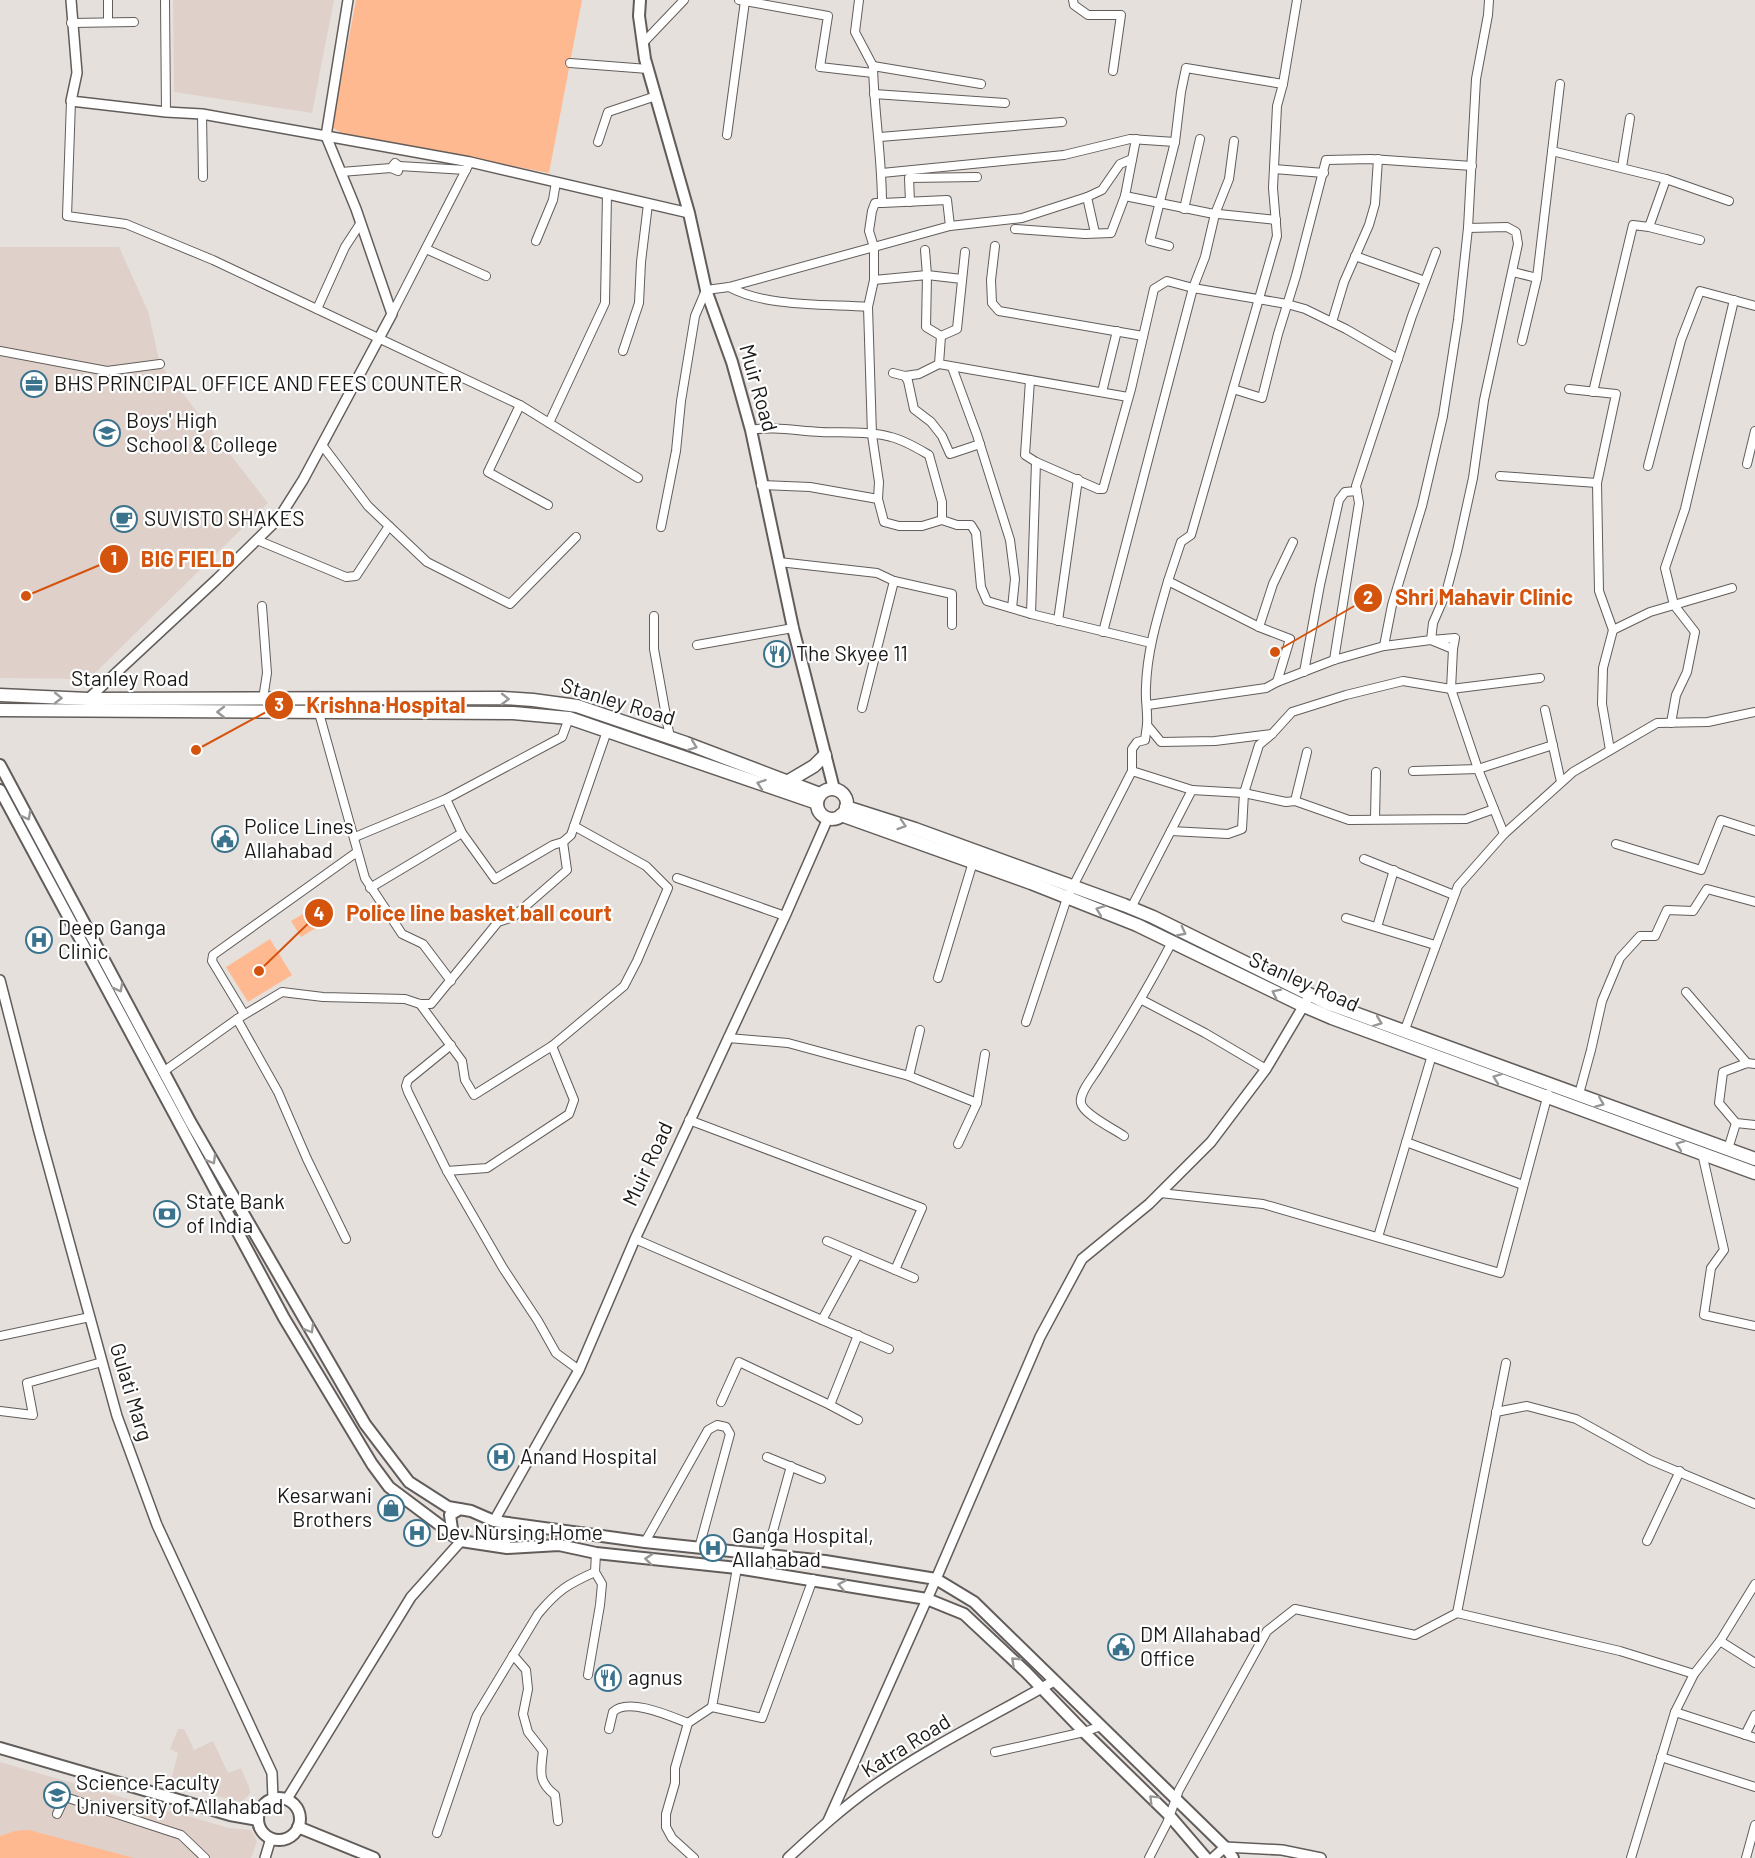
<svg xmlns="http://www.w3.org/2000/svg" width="1755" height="1858" font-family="Barlow,sans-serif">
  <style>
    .built { fill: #dfd1ca }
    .green { fill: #feb991 }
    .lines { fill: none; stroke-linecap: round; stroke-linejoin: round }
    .minor-casing { stroke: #625d5a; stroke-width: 10 }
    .tertiary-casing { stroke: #625d5a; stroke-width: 12 }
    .secondary-casing { stroke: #625d5a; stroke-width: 14 }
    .primary-casing { stroke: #625d5a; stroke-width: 15 }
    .minor { stroke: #fff; stroke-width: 8 }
    .tertiary { stroke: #fff; stroke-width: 9 }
    .secondary { stroke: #fff; stroke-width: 10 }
    .primary { stroke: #fff; stroke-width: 12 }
    .oneway { stroke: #989897 }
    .labels { text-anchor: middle; stroke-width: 4.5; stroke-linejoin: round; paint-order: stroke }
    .poi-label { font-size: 21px; fill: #1b1918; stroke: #fff; text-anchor: start }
    .street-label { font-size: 21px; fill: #1b1918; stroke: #fff }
    .leader { fill: none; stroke: #d4530d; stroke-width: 2 }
    .callout-dot { fill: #d4530d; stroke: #fff; stroke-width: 2 }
    .mark-label { font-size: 18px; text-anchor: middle; font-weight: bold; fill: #fff }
    .callout-label { font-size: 22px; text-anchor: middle; font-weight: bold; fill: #d4530d; stroke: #fff; stroke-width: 4.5; stroke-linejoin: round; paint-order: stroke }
  </style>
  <rect width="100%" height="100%" fill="#e6e0dd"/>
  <g class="built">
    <path d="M173,0H334L312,113L174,92Z"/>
    <path d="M0,247H119L148,311L160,364L268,503L89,679L0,678Z"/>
    <path d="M178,1729H184L194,1750L213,1741L228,1773L241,1768L249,1787L250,1793L247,1797L241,1802L170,1784L178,1753L170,1749Z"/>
    <path d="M0,1762L229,1828L251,1830L257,1841L251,1858H0Z"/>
  </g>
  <g class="green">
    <path d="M356,0H582L549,173L341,133L332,127Z"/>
    <path d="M313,908L323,924L301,937L291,921Z"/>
    <path d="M270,939L292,975L248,1002L226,967Z"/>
    <path d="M25,1830H29L134,1858H0V1836L15,1831Z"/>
  </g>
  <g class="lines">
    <defs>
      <g id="minor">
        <path d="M108,0V22"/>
        <path d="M165,0L166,112"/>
        <path d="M739,0L828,16L820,67L873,73"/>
        <path d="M859,0L855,32L873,66"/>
        <path d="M1073,0L1074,5L1088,15H1121L1113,71"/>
        <path d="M71,23L134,22"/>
        <path d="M643,43L684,0"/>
        <path d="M570,63L648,69"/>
        <path d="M874,94L1005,103"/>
        <path d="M71,101L67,216L126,224L213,260L520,405L638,478"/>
        <path d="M202,114L203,177"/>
        <path d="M727,135L745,1"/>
        <path d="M880,137L1062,122"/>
        <path d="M598,142L608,112L656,96"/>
        <path d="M1552,151L1666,179L1729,201"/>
        <path d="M399,166L466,170"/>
        <path d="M1622,167L1630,118"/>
        <path d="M1274,169L1324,173"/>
        <path d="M341,172L391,168L398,171L399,166L395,163L391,168"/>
        <path d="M882,173L1064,155L1130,139L1175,142"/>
        <path d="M1125,196L1209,213L1276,220"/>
        <path d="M1087,197L1102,190L1120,164L1132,159"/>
        <path d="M910,202L909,178L977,177"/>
        <path d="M882,203L947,200L950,226"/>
        <path d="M1184,209L1200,139"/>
        <path d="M1649,227L1700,240"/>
        <path d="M1015,229L1085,234L1111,233L1125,196L1136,139"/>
        <path d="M536,241L553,200L556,182"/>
        <path d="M995,246L991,280L992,303L999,311L1143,336"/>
        <path d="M1169,246L1150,241L1175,142L1181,92L1186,68L1283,84"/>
        <path d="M426,249L486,276"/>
        <path d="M925,250L927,275L962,279"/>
        <path d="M1355,256L1425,281"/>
        <path d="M1513,272L1537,278L1560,84"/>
        <path d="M874,280L927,275L926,327L941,336L957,329L965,252"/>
        <path d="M729,287C765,307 826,304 868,307L874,280V247L869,231L872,211L875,203H882C882,157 874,112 873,66L981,84"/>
        <path d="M317,309L345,247L360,224"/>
        <path d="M392,314L470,162"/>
        <path d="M1332,322L1344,282L1369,225L1375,204L1378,159"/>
        <path d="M941,336L939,364L1128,397"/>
        <path d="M1522,341L1537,278"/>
        <path d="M0,351L107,371L160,364"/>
        <path d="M623,351L639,303L641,262L648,204"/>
        <path d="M952,367L977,435L1010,540L1015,579L1012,608"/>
        <path d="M893,373L905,376L908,381L914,409L931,422L942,436L950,454L980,444"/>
        <path d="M905,376L919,374L939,364"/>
        <path d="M1030,380L1025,455L1036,462L1098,489H1103L1131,389L1154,289L1167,281L1193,288L1287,304L1305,309L1346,329L1398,359"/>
        <path d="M1233,389L1262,398L1278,334L1296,276L1326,160L1371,159L1472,166"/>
        <path d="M1569,389L1616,394L1597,483L1599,591L1613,630"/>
        <path d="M1102,392L1117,331"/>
        <path d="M1593,392L1633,225L1649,227L1666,179"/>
        <path d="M520,405L488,472L548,505"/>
        <path d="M549,423L605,303L607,194"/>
        <path d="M751,430C774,426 797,431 821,432C843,433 869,431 891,437C904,440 917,448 929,455L942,502V520"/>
        <path d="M322,445L368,506L427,562L510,604L576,537"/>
        <path d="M1747,464L1755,431"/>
        <path d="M1648,466L1681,340L1700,291L1755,306"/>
        <path d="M1500,476L1597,483"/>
        <path d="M761,485L810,487L878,499L879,482L872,435L868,307"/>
        <path d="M878,499L884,522L899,526H922L942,520L957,525H971L976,533L981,587L987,601L1031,614L1151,643"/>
        <path d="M661,527L676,451L681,401L695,316L706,290L729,287L950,226L1022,218L1087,197L1095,233"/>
        <path d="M257,540L346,577L356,576L389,526"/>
        <path d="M779,562L877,573L894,581L952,594V625"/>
        <path d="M1168,581L1181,542L1191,535L1277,236L1273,188L1277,106L1283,84L1297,0"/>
        <path d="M262,606L267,673L263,699"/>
        <path d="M1031,614L1036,462"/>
        <path d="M654,616V649L670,738"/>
        <path d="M1058,621L1078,479"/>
        <path d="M1259,627L1273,584L1293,542"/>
        <path d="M1103,632L1193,288L1205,257L1215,214L1229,179L1234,141"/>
        <path d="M697,645L793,628"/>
        <path d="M1384,646L1392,605L1422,506L1443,416L1458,320L1468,228L1476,79L1488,15L1489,0"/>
        <path d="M1334,660L1359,503L1356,486L1412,316L1436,252"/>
        <path d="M1304,672L1320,585L1339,500L1345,492L1357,491"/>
        <path d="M1148,705L1266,688L1277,682"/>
        <path d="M862,708L894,581"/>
        <path d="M1545,710L1561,782"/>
        <path d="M319,713L365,878L402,934L423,944L451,981"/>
        <path d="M1671,723L1676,695L1687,672L1695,632L1674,605L1665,568L1685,509L1734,300"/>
        <path d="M1147,725L1145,740L1137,742L1132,749V771L1192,790"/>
        <path d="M1272,734L1215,741L1161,742L1147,725C1148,712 1145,700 1146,687C1147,650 1158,616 1168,581L1259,627L1290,639L1277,682L1334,660L1384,646L1431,640L1453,649L1455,638L1431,640L1433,623L1446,593L1457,551L1473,478L1484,400L1518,244L1516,232L1507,227L1468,228"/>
        <path d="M1610,750L1602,704L1603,668L1613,630L1650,612L1732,588"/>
        <path d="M1413,771L1478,769L1553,745"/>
        <path d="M446,799L462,833L495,879L553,845L563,842L571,835L607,731"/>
        <path d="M1295,801L1307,752"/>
        <path d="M1375,819L1376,772"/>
        <path d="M1171,831L1228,834L1242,829L1244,793L1259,745L1272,734L1292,712L1346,695L1403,681L1451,689L1453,649"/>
        <path d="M1504,834L1478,769L1451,689L1540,678"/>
        <path d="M355,837L446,799L562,737L569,718"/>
        <path d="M1616,844L1701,870L1721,820L1755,831"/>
        <path d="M1364,859L1454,895"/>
        <path d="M677,878L785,916"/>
        <path d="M370,888L462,833"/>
        <path d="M1131,908L1192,790L1244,793L1286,802L1295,801L1349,820L1466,819L1494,809"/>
        <path d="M1346,918L1435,945"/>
        <path d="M1377,927L1394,870"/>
        <path d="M938,978L973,862"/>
        <path d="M1686,992L1747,1063"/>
        <path d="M1142,1000L1205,1033L1266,1069"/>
        <path d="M420,1004L462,1061L465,1080L474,1095L552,1046L624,986L637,961L668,888L646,866L574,826"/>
        <path d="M244,1014L212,961L213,955L357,852"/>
        <path d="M237,1019L278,1092L307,1159L346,1239"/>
        <path d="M1026,1022L1067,898L1132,771"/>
        <path d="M1404,1032L1458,886L1504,834L1573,772L1657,723L1708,722L1755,712"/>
        <path d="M728,1038L788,1043L909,1076L977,1103"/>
        <path d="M451,1045L408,1080L406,1086L408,1092L447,1171L503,1268L538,1321L556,1353L579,1370"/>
        <path d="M1755,1064L1747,1063L1723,1072L1719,1103L1736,1123L1755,1125"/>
        <path d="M163,1072L237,1019L282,992L323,997L405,999L420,1004H431L498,922L513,917L567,870L563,842"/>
        <path d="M909,1076L920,1030"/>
        <path d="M1579,1094L1591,1050L1602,1001L1620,958L1640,936H1655L1667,910L1693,911L1707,889L1755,902"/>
        <path d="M689,1120L922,1208L895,1270"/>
        <path d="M1124,1136C1114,1129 1083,1114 1081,1103C1079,1093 1092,1078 1097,1070C1124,1028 1149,986 1172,942"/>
        <path d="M1406,1142L1523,1185"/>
        <path d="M958,1144L977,1103L985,1054"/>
        <path d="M1728,1149L1736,1123"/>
        <path d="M1702,1153L1724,1250L1711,1268L1704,1315L1755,1326"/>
        <path d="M447,1171L487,1168L569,1114L574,1100L552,1046"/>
        <path d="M1160,1193L1263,1204L1500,1273L1548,1094"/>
        <path d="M1378,1237L1432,1055"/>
        <path d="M635,1239L889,1349"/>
        <path d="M827,1241L914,1278"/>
        <path d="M822,1320L858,1254"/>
        <path d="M0,1336L90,1317"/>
        <path d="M1506,1363L1457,1613L1620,1651L1694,1674"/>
        <path d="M721,1402L739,1362L830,1405L858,1335"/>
        <path d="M830,1405L858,1420"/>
        <path d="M0,1411L33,1415L27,1383L102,1362"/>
        <path d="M1496,1412L1527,1406L1576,1419L1650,1460L1755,1504"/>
        <path d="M767,1457L821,1479"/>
        <path d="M1647,1541L1680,1471"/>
        <path d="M645,1542L708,1430L717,1425L726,1427L730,1434L699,1548"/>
        <path d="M766,1556L791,1466"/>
        <path d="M737,1568L712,1707L762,1718L813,1579"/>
        <path d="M1720,1641L1755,1663"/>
        <path d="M513,1655L526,1670L528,1689L523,1714L528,1732L543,1751C541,1771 537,1781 555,1795L558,1821"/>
        <path d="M588,1675L600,1605L602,1584L595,1572L596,1553"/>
        <path d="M1675,1712L1755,1738"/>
        <path d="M609,1729L613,1712C628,1697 670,1716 688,1723"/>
        <path d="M1745,1735L1755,1715"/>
        <path d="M995,1752L1084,1732L1101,1726"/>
        <path d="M1661,1757L1755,1787"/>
        <path d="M57,1814L65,1797L181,1835L205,1858"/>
        <path d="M437,1833L477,1715L538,1614C558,1590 568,1584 595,1572"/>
        <path d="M694,1858L672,1838L666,1827V1814L675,1783V1768L688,1723L712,1707"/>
        <path d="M1149,1858L1167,1823L1179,1790L1267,1631L1295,1609L1415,1635L1457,1613"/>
        <path d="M1631,1858L1675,1712L1694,1674L1720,1641L1755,1584"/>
        <path d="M1746,1858L1755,1825"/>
      </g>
      <g id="tertiary">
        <path d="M71,0L77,73L71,101L166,112L202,114L326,136L470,162L689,213"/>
        <path d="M88,699L217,579L279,518L303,480L392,314L356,209L326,136L348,0"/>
        <path d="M0,980L39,1132L117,1416L157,1525L272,1773L273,1798"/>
        <path d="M494,1521L579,1370L635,1239L785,916L828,818"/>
        <path d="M287,1799L411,1597L461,1541"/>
        <path d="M828,1821L936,1579L1040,1337L1082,1259L1149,1204L1211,1142L1266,1069L1310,995"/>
        <path d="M265,1858L271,1838"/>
        <path d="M788,1858C815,1833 842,1808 872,1787C929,1747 993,1716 1054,1681"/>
        <path d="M1213,1858L1225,1847L1282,1850L1321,1858"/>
      </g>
      <g id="secondary">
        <path d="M640,0L639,16L645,59L689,213L706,290L732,362L751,430L793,628L834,789"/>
        <path d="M0,765L191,1123L365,1424L409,1482L448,1507L471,1511L494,1521L645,1542L825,1561L936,1579L974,1602L1225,1847L1233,1858"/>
        <path d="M0,790L284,1318L372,1464L389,1487L461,1541L507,1548L559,1545L596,1553L737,1568L927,1599L964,1614L1026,1672L1084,1732L1169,1815L1206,1858"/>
        <path d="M453,1536L450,1515L460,1509"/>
        <path d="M496,1546L505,1543L507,1523"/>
        <path d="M0,1748L230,1815L258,1820"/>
        <circle cx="279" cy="1819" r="21"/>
        <path d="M298,1827L374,1858"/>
      </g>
      <g id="primary">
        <path d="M0,695L88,699L503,698L533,700L577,706L686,743L820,794"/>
        <path d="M0,710L513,713L569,718L817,803"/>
        <path d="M787,782L814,766L825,755"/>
        <circle cx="832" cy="804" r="15"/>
        <path d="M846,807L915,829L1124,905L1153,917L1327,1003L1755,1159"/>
        <path d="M841,815L1031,883L1137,925L1304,1006L1332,1018L1755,1173"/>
      </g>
    </defs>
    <use href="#minor" class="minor-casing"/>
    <use href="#tertiary" class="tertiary-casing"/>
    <use href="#secondary" class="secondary-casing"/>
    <use href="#primary" class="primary-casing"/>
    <use href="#minor" class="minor"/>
    <use href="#tertiary" class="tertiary"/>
    <use href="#secondary" class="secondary"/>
    <use href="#primary" class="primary"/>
  </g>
  <defs><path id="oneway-chevron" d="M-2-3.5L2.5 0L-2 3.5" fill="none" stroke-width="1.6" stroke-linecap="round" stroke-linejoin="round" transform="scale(1.5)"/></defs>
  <g class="oneway">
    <use href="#oneway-chevron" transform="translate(58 698) rotate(1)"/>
    <use href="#oneway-chevron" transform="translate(505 699) rotate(1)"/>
    <use href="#oneway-chevron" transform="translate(221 712) rotate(-180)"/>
    <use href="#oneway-chevron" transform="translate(693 746) rotate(21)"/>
    <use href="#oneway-chevron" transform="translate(761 784) rotate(-161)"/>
    <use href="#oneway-chevron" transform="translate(27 816) rotate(62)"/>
    <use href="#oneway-chevron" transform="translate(902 825) rotate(18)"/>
    <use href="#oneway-chevron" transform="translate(1100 910) rotate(-159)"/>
    <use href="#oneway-chevron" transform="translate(1182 932) rotate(27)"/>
    <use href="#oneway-chevron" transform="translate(119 988) rotate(62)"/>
    <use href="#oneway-chevron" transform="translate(1276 993) rotate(-154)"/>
    <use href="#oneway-chevron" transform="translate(1378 1022) rotate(21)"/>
    <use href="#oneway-chevron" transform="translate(1497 1078) rotate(-160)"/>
    <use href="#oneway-chevron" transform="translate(1600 1103) rotate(22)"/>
    <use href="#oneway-chevron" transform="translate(1680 1145) rotate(-160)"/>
    <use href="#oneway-chevron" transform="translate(212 1160) rotate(60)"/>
    <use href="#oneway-chevron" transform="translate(310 1329) rotate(60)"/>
    <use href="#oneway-chevron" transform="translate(649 1559) rotate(-174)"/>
    <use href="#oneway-chevron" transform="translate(842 1585) rotate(-170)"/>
    <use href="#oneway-chevron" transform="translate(1015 1661) rotate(-137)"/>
    <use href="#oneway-chevron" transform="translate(1153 1799) rotate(-135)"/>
  </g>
  <defs>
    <symbol id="office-ring" viewBox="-11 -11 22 22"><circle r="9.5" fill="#fff" stroke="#3b738d" stroke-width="1.5"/><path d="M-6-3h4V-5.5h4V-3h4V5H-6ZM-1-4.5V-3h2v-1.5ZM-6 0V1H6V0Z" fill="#3b738d"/></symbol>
    <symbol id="school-ring" viewBox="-11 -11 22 22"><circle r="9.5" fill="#fff" stroke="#3b738d" stroke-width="1.5"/><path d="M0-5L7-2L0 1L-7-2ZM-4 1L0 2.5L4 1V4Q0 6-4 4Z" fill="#3b738d"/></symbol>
    <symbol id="cafe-ring" viewBox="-11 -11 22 22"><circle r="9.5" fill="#fff" stroke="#3b738d" stroke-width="1.5"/><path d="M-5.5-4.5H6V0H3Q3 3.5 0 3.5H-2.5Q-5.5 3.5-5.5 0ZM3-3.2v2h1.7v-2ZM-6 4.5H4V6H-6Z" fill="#3b738d"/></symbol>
    <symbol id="restaurant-ring" viewBox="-11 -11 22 22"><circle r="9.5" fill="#fff" stroke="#3b738d" stroke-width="1.5"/><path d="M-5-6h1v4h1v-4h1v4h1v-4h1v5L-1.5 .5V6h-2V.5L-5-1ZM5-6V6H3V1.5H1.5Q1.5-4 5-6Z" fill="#3b738d"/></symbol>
    <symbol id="civic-ring" viewBox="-11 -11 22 22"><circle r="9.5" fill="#fff" stroke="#3b738d" stroke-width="1.5"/><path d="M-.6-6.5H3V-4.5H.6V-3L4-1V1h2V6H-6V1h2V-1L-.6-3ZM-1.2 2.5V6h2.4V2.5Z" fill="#3b738d"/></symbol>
    <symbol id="hospital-ring" viewBox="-11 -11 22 22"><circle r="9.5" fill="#fff" stroke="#3b738d" stroke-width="1.5"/><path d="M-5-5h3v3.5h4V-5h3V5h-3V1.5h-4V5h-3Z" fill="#3b738d"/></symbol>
    <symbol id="bank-ring" viewBox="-11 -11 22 22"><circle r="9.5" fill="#fff" stroke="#3b738d" stroke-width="1.5"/><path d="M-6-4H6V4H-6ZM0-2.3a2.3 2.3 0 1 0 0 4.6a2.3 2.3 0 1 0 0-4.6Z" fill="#3b738d"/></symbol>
    <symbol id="shop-ring" viewBox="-11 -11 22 22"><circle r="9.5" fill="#fff" stroke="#3b738d" stroke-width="1.5"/><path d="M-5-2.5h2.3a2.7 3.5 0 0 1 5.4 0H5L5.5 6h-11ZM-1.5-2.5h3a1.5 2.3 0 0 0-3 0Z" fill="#3b738d"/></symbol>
    <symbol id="university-ring" viewBox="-11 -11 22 22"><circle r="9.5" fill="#fff" stroke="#3b738d" stroke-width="1.5"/><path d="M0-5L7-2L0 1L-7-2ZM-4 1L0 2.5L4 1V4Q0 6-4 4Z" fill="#3b738d"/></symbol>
  </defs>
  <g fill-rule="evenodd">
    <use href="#office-ring" x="19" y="369" width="30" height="30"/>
    <use href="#school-ring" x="92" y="418" width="30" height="30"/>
    <use href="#cafe-ring" x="109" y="504" width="30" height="30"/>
    <use href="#restaurant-ring" x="762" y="639" width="30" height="30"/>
    <use href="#civic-ring" x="210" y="824" width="30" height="30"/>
    <use href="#hospital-ring" x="24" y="925" width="30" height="30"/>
    <use href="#bank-ring" x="152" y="1199" width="30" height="30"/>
    <use href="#hospital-ring" x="486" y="1442" width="30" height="30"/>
    <use href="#shop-ring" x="376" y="1493" width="30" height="30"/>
    <use href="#hospital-ring" x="402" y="1518" width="30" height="30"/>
    <use href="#hospital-ring" x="698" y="1533" width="30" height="30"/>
    <use href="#civic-ring" x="1106" y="1632" width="30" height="30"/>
    <use href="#restaurant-ring" x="593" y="1663" width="30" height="30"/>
    <use href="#university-ring" x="42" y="1780" width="30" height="30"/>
  </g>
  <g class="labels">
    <g class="poi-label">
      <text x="54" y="391">BHS PRINCIPAL OFFICE AND FEES COUNTER</text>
      <text x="126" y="428">Boys' High<tspan x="126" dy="24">School &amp; College</tspan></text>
      <text x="144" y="526">SUVISTO SHAKES</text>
      <text x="796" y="661">The Skyee 11</text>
      <text x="244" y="834">Police Lines<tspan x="244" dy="24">Allahabad</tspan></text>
      <text x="58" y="935">Deep Ganga<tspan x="58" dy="24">Clinic</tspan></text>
      <text x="186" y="1209">State Bank<tspan x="186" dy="24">of India</tspan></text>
      <text x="520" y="1464">Anand Hospital</text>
      <text x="372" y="1503" text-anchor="end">Kesarwani<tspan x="372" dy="24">Brothers</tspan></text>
      <text x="436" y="1540">Dev Nursing Home</text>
      <text x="732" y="1543">Ganga Hospital,<tspan x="732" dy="24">Allahabad</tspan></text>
      <text x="1140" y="1642">DM Allahabad<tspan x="1140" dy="24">Office</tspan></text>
      <text x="628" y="1685">agnus</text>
      <text x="76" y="1790">Science Faculty<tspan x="76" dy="24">University of Allahabad</tspan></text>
    </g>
    <g class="street-label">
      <text transform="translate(758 388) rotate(74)" y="7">Muir Road</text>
      <text x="130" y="686">Stanley Road</text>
      <text transform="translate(618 702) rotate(17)" y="7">Stanley Road</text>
      <text transform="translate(1304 982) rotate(24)" y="7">Stanley Road</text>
      <text transform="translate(648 1164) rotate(-65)" y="7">Muir Road</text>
      <text transform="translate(131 1392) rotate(73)" y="7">Gulati Marg</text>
      <text transform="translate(906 1746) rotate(-32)" y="7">Katra Road</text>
    </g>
  </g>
  <path class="leader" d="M26 596L114 559M1275 652L1368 598M196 750L279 705M259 971L319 913"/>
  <g class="callout-dot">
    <circle cx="26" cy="596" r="6"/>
    <circle cx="1275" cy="652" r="6"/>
    <circle cx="196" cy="750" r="6"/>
    <circle cx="259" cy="971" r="6"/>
    <circle cx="114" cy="559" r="15"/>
    <circle cx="1368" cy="598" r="15"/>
    <circle cx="279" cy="705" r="15"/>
    <circle cx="319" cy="913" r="15"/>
  </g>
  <g class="mark-label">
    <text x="114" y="565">1</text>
    <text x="1368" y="604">2</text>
    <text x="279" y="711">3</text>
    <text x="319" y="920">4</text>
  </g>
  <g class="callout-label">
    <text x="188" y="567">BIG FIELD</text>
    <text x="1484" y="605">Shri Mahavir Clinic</text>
    <text x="386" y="713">Krishna Hospital</text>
    <text x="479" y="921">Police line basket ball court</text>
  </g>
</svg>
